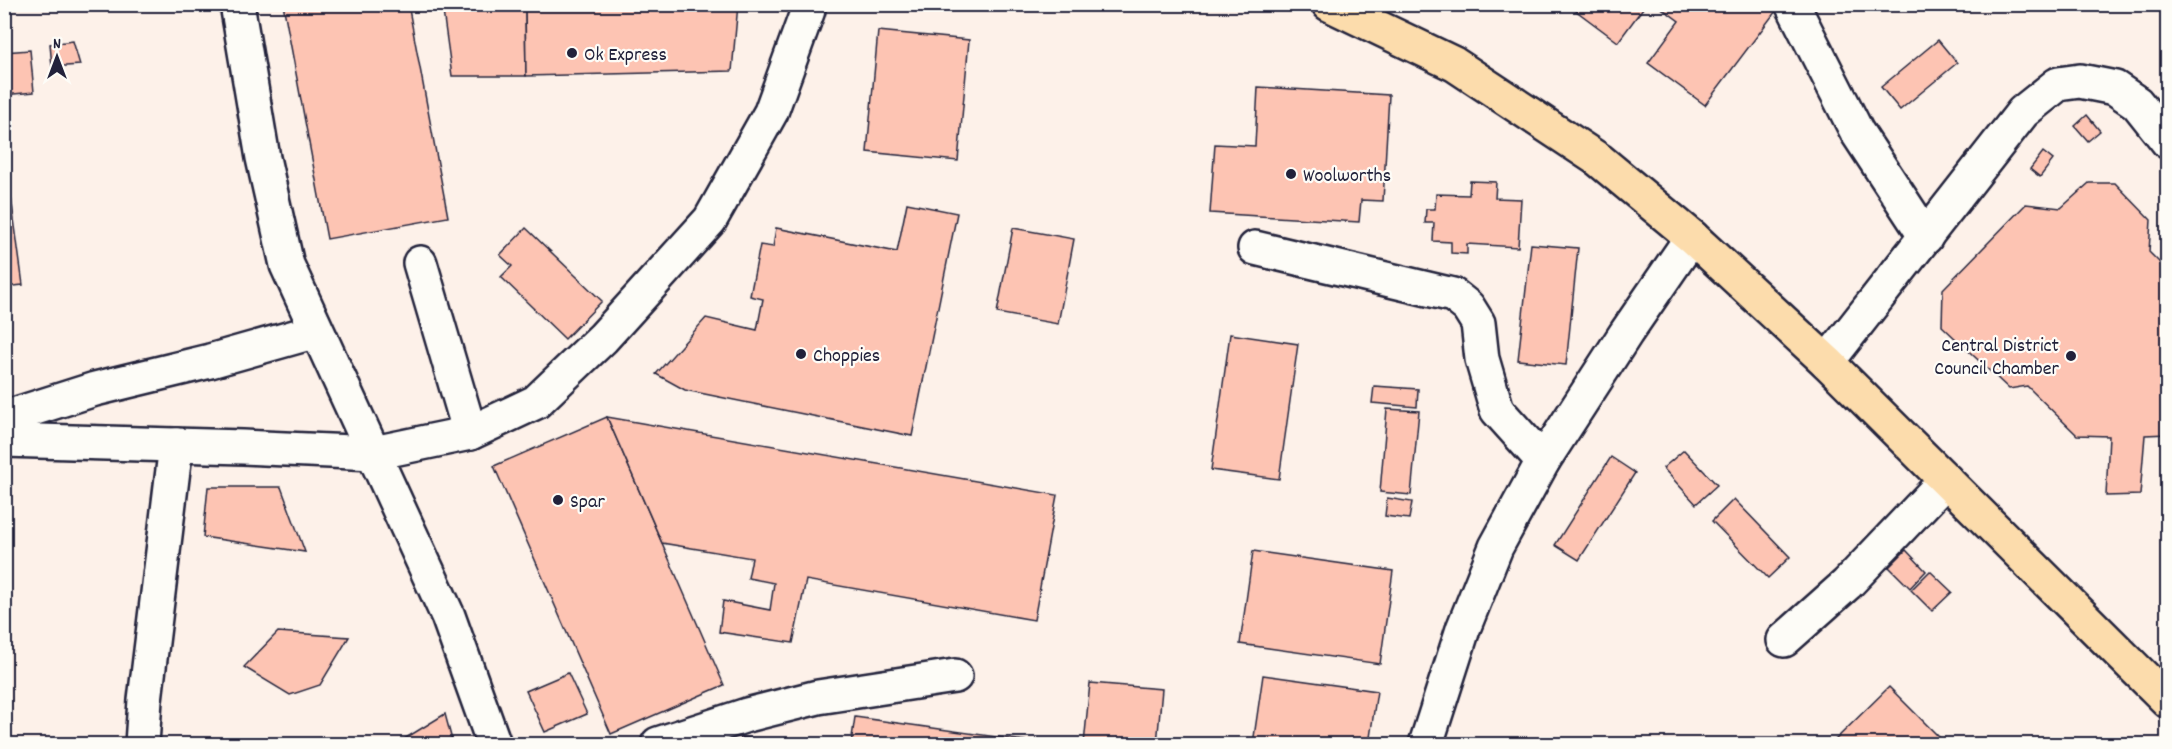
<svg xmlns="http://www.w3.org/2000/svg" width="2172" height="749" font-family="Dekko,sans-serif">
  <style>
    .building { fill: #fdc4b3; stroke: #22223b; stroke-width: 1.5 }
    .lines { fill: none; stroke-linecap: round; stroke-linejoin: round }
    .minor-casing { stroke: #22223b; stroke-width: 38 }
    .major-casing { stroke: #22223b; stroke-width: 38 }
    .minor { stroke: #fdfcf7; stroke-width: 33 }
    .major { stroke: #fcdcac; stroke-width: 33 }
    .poi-dot { fill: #22223b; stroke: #fdfcf7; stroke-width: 2 }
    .labels { text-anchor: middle; stroke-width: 4.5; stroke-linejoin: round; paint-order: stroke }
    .poi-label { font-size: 20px; fill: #22223b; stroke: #fdfcf7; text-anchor: start }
  </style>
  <rect width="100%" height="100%" fill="#fdf1e9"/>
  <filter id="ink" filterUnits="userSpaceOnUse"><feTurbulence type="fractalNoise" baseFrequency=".0167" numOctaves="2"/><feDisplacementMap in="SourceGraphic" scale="12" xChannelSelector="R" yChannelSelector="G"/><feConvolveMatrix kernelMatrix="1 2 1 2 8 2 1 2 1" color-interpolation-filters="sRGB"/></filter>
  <g filter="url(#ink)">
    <g class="building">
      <path d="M283,4H408L448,217L327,239Z"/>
      <path d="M442,4H525L526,76H452Z"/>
      <path d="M525,4H738L732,71L526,76Z"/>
      <path d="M1567,4H1646L1618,42Z"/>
      <path d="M1656,4H1775L1779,7L1705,105L1648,63L1679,21Z"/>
      <path d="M878,31L969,40L958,161L867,152Z"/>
      <path d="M1938,40L1957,63L1900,110L1881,87Z"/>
      <path d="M73,41L80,65L52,67L50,44Z"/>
      <path d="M30,50L34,92L4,95V52Z"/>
      <path d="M1258,87L1389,95L1383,201L1361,200L1359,222L1210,213L1215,144L1255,146Z"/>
      <path d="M2087,115L2100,131L2088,141L2075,126Z"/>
      <path d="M2043,152L2053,160L2040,177L2030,169Z"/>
      <path d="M4,167H7L23,285L4,287Z"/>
      <path d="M1470,181L1496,182L1495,198L1521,199L1518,247L1467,244V254L1451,253V242L1433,241L1434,223H1425L1426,209H1435L1436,194L1469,195Z"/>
      <path d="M2089,183H2115L2151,220L2149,252L2168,271V434L2145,435L2140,495L2106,496L2109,436L2077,435L2027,386L2009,389L1942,326L1943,289L2026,204L2061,208Z"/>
      <path d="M907,203L957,213L912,436L685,390L656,374L706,318L757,330L763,299L750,296L760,245L773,247L776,228L897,252Z"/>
      <path d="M526,228L602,301L565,339L501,277L512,266L500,255Z"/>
      <path d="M1013,228L1074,239L1058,324L997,313Z"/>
      <path d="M1531,244L1578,248L1566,365L1518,360Z"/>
      <path d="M1230,334L1298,344L1279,479L1211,470Z"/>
      <path d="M1374,386L1418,389L1417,407L1372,403Z"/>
      <path d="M1387,409L1419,411L1411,495L1380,492Z"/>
      <path d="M607,417L724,685L611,734L494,466Z"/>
      <path d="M607,417L1057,495L1034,620L806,580L793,643L719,632L723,601L770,610L774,583L748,578L752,558L662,543Z"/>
      <path d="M1684,450L1717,485L1696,504L1663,468Z"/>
      <path d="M1611,457L1635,473L1579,560L1555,545Z"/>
      <path d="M208,487H281L305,552L203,537Z"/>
      <path d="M1387,498L1412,502L1409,519L1385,516Z"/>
      <path d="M1734,499L1790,557L1768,578L1712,521Z"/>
      <path d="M1906,550L1926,571L1910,588L1889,567Z"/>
      <path d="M1253,551L1393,571L1380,664L1240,644Z"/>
      <path d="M1930,571L1952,592L1932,611L1911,590Z"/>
      <path d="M278,632L349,637L320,685L290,695L244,667Z"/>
      <path d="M568,673L587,714L545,732L526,691Z"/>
      <path d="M1263,675L1377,691L1369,744H1253Z"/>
      <path d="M1090,683L1162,689L1157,744H1084Z"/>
      <path d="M1889,687L1946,744H1831Z"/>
      <path d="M445,714L453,744H396Z"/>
      <path d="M855,717L1025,741V744H851Z"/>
      <path d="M741,737L797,744H740Z"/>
    </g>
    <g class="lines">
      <defs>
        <g id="minor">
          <path d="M237,4L263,158L287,265L448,616L494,744"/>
          <path d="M1792,4L1857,132L1926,237"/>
          <path d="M1255,248L1453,295L1468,307L1478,323L1482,359L1497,410L1543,461"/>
          <path d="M420,263L470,433"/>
          <path d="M1827,362L2023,112L2058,84L2080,81L2115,88L2137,103L2168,142"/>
          <path d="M4,418L95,389L210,361L316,331"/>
          <path d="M4,440L243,447L374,453L470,433L536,402L603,338L710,220L771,112L808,10"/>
          <path d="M1784,640L1847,584L1946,480"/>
          <path d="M142,744L145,700L176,445"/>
          <path d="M658,744L747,715L818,697L955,676"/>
          <path d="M1426,744L1463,629L1496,547L1543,461L1626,333L1692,237"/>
        </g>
        <path id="major" d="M1329,4L1454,64L1599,160L1692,237L1827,362L2168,701"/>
      </defs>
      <use href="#minor" class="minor-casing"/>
      <use href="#major" class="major-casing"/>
      <use href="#minor" class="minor"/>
      <use href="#major" class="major"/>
    </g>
  </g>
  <g class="poi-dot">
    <circle cx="572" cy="53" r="6"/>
    <circle cx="1291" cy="174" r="6"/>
    <circle cx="801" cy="354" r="6"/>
    <circle cx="2071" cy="356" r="6"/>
    <circle cx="558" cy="500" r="6"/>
  </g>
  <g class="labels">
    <g class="poi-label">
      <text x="584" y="60">Ok Express</text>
      <text x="1303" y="181">Woolworths</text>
      <text x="2059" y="351" text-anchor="end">Central District<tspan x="2059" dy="23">Council Chamber</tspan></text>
      <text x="813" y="361">Choppies</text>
      <text x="570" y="507">Spar</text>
    </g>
  </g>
  <rect width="2172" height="749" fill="none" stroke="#fdfcf7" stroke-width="24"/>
  <rect x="12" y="12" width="2148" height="725" fill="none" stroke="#22223b" stroke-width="2" filter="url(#ink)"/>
  <g transform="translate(57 57)" stroke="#fdfcf7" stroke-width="4.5" paint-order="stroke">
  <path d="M0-4.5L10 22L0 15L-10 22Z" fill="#22223b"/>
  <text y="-9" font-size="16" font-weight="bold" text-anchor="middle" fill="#22223b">N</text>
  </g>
</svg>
